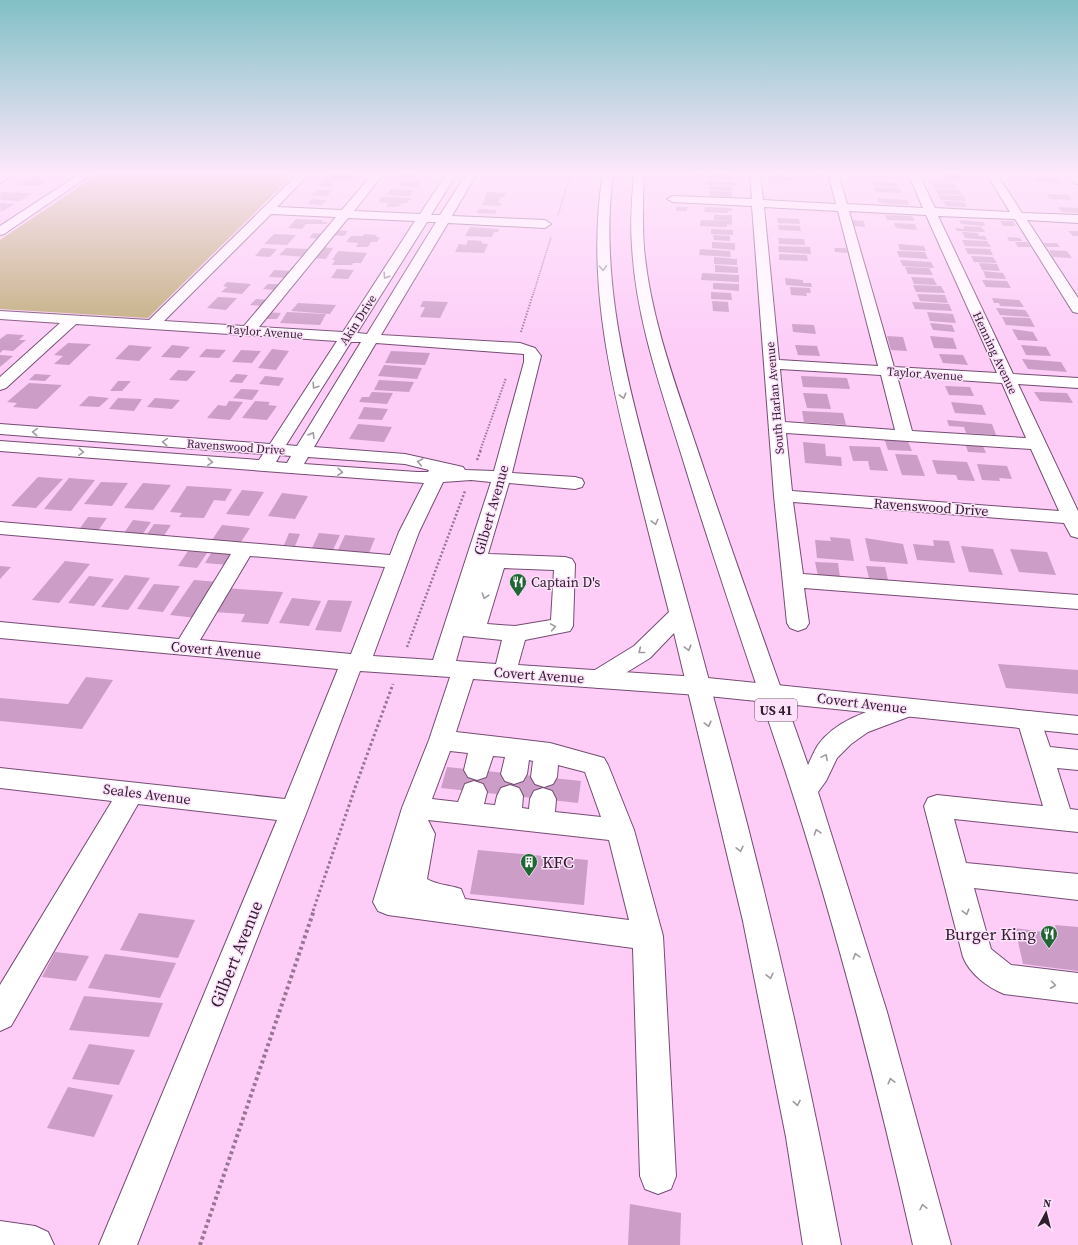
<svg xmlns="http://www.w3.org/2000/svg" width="1078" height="1245" font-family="'Source Serif 4',serif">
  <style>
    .green { fill: #beaa76 }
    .building { fill: #cb9dc7 }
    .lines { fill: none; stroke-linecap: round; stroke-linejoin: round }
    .minor-casing { stroke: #754c72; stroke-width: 2 }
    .major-casing { stroke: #754c72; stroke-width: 2 }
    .highway-casing { stroke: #754c72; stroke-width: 2 }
    .path-far4 { stroke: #977694; stroke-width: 1.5; stroke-dasharray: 1 1; stroke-linecap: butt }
    .path-far3 { stroke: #977694; stroke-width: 2; stroke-dasharray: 1.5 1.5; stroke-linecap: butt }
    .path-far2 { stroke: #977694; stroke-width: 2.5; stroke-dasharray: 2 2; stroke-linecap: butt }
    .path-far1 { stroke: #977694; stroke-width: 3; stroke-dasharray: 2.5 2.5; stroke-linecap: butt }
    .path { stroke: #977694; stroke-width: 4; stroke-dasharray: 3 3; stroke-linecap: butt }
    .minor { fill: #fff; fill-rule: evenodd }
    .major { fill: #fff; fill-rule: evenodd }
    .highway { fill: #fff; fill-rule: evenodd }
    .oneway { stroke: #a29aa1 }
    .labels { text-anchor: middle; stroke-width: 3; stroke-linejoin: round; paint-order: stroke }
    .far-street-label { font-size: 12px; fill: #301e2e; stroke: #fee1fb }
    .shield { fill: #fee1fb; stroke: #6e586c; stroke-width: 1 }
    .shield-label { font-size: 13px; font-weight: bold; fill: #301e2e }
    .street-label { font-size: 14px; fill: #301e2e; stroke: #fee1fb }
    .poi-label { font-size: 14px; fill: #301e2e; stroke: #fee1fb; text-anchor: start }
    .near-poi-label { font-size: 17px; fill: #301e2e; stroke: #fee1fb; text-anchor: start }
    .near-street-label { font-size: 17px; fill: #301e2e; stroke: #fee1fb }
  </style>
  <rect width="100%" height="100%" fill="#fdcdf8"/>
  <path class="green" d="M100,173H295L148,318L0,309V240Z"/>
  <g class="building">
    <path d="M329,173H330L356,174L350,180L323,179Z"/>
    <path d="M404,173H420L417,177L401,176Z"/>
    <path d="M774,173H795L796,175L777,176L795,177V180H770L769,176H774Z"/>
    <path d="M811,173H826V177L812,176Z"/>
    <path d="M1031,173H1048L1054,176L1033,175Z"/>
    <path d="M709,174L732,175V179L709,178Z"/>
    <path d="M942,174L961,175L964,180L945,179Z"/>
    <path d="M693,175H704V179L693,178Z"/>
    <path d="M31,177H42L36,181H45L39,186L19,185Z"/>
    <path d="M1035,177L1056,178L1060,183L1038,182Z"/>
    <path d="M323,181L334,182L330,187L319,186Z"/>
    <path d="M403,181L421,182L417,187L399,186Z"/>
    <path d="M706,181L735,183L736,186L706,185Z"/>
    <path d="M872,182L898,183L899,187L874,186Z"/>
    <path d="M932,183L955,184L958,189L934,188Z"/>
    <path d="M709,186L732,187V191L709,190Z"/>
    <path d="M874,187L899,188L902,193L876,192Z"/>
    <path d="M391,189L414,190L410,196L387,195Z"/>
    <path d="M935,189L959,190L962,195L938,194Z"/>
    <path d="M317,190H332L327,196L311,195Z"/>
    <path d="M710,191L732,192V197L710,196Z"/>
    <path d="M1,192L32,193L20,201L0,200Z"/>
    <path d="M487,192L506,193L504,197H501L498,203H502L501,206L482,205Z"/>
    <path d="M1046,194L1068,195L1072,200L1050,199Z"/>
    <path d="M938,195L963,196L966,201L941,200Z"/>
    <path d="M382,197L411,198L407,203H402L398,207H386L389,203L378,202Z"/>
    <path d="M877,198L907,200L909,205L888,204L879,202Z"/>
    <path d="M312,199L327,200L322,205L307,204Z"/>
    <path d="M943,201L964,202L967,207L946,206Z"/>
    <path d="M0,203L15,204L1,212Z"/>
    <path d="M676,207H688L687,211H676Z"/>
    <path d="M705,207L732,208V211H728V213L704,212Z"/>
    <path d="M1058,207L1078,208V213L1062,212Z"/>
    <path d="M479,209L497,210L495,214L476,213Z"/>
    <path d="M714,215H732V221L714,220Z"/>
    <path d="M885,215L912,216L915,221L887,220Z"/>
    <path d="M777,218L799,219L800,224L778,223Z"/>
    <path d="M296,219L323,220L322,222H328L326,224H306L302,229L288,228Z"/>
    <path d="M701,220L732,221V225L727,224V227L700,226Z"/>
    <path d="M851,220L864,221L865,227L853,226Z"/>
    <path d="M959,220L983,222L985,226L961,224Z"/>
    <path d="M1000,221H1013L1016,226H1003Z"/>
    <path d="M894,223L915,224L917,230L896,228Z"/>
    <path d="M778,225L800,226L801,231L779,230Z"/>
    <path d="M963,226L981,227L985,232L957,231L955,228L965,229Z"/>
    <path d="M470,227L499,229L498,232H494L492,237L465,236Z"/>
    <path d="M711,229L733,230V235L711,234Z"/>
    <path d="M335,230L348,231L344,236L331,235Z"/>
    <path d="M1068,231H1078V236H1073Z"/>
    <path d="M962,232L978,233L979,236H985L987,240L965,238Z"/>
    <path d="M313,233L326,234L322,239L309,238Z"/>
    <path d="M274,234L296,235L287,245L264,244Z"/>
    <path d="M364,234L377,235L376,237H380L377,242H371L368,247H356L358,243L346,242L351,236H363Z"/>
    <path d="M713,235L730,236V241L714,240Z"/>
    <path d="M1007,237L1020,238L1022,241H1009Z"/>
    <path d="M778,238L804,239L805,245L779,244Z"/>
    <path d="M468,240L482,241L481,243L488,244L484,253L455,252L459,244L466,245Z"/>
    <path d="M962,240L987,241L991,247L965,246Z"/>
    <path d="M712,242L735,243V250L712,248Z"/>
    <path d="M1015,242H1027L1031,247H1018Z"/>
    <path d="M1044,243H1057L1060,247H1047Z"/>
    <path d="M898,244L924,246L926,251L900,250Z"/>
    <path d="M778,246L810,247L811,254L779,252Z"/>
    <path d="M320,247L333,248L326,259L312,258Z"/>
    <path d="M262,248L277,249L270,257L255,256Z"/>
    <path d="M286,248L310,249L304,257L279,255Z"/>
    <path d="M834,248H846L847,253L835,252Z"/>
    <path d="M965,248L990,249L993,255L968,254Z"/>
    <path d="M700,249L730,251L731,257L699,255Z"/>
    <path d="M1049,250L1067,251L1072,258L1053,257Z"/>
    <path d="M338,251L367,253L361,263H353L352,265H332L335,260H332Z"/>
    <path d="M897,251L925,252L928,259L899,257Z"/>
    <path d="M779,254L807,255L808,261L779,260Z"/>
    <path d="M971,256L993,257L997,263L974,262Z"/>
    <path d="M714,257L737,259V265L714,264Z"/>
    <path d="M900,260L931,262L934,268L903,266Z"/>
    <path d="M979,263L997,264L1000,271L982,270Z"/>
    <path d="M715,265L738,267V273L715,272Z"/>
    <path d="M905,267L929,268L933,275L908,274Z"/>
    <path d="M337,269L354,270L348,279L331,278Z"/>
    <path d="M274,270L293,271L288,278L269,277Z"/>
    <path d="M983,271L1003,273L1006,279L986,278Z"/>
    <path d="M702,273L739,275V282L701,280Z"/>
    <path d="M911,277L933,278L937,285L914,284Z"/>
    <path d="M785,278L803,280V283H811L812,287L786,285Z"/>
    <path d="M982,280L1007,281L1011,288L986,287Z"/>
    <path d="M227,282L251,284L242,294L221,292L227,287L223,286Z"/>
    <path d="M713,283L739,284V291L713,289Z"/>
    <path d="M268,284H281L276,290L263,289Z"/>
    <path d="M913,285L941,286L945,293L916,292Z"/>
    <path d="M790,287L810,288L811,293H806L807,296L791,295Z"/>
    <path d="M711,292L731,293L732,300L711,299Z"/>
    <path d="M917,294L945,295L948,303L920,301Z"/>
    <path d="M218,297L237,298L226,310L207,308Z"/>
    <path d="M992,298L1019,300L1024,307L1000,306L999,303H994Z"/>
    <path d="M256,299L269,300L263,306L250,305Z"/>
    <path d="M423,301L448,302L440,318L420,317L425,307H420Z"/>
    <path d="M712,301L728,302L729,312L713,311Z"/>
    <path d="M912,302L949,304L952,311L915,309Z"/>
    <path d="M298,303L336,305L330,314L291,311Z"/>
    <path d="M996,308L1025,310L1030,317L1000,315Z"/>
    <path d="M267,312L281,313L277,319H263Z"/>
    <path d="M287,312L326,314L320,325L280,323Z"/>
    <path d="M927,312L953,314L956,323L930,321Z"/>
    <path d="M1002,317L1030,318L1035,327L1006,325Z"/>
    <path d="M930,323L952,325L955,332L933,330Z"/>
    <path d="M792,324L814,325L816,334L793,332Z"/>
    <path d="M1012,329L1033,332L1038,341L1018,340Z"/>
    <path d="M7,334L24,335L19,340H26L13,351L3,350L0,353V339Z"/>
    <path d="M887,336L903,337L907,351L891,350Z"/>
    <path d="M930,336L953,338L957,349L934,348Z"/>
    <path d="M68,343L91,344L69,365L54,364L63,356L54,355Z"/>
    <path d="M129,345L152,347L139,361L115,359Z"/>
    <path d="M172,345L190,347L180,358L161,357Z"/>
    <path d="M795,345L817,346L820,356L798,355Z"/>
    <path d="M1021,345L1046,347L1051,356L1026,355Z"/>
    <path d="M206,349L226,350L219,358L199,357Z"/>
    <path d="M272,349L289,351L276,370L258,368Z"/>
    <path d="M241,350L261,351L252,363L232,362Z"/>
    <path d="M391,351L430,353L425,365L385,363Z"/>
    <path d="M939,354L963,355L968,365L943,363Z"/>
    <path d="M0,355L13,356L0,367Z"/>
    <path d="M1022,359L1061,362L1067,372L1028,369Z"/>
    <path d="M384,365L422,368L417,379L378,376Z"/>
    <path d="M178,370L196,371L187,381L169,380Z"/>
    <path d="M35,374L51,375L45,381L29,380Z"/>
    <path d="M236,374L248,375L242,383L229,382Z"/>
    <path d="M265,376L284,378L279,386L259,384Z"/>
    <path d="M801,376L847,378L850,389L803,387Z"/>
    <path d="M379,380L414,382L409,392L374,390Z"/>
    <path d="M118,381H131L122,391H110Z"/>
    <path d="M29,383L62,385L37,409L13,407L17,403L7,402Z"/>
    <path d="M945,386L970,387L974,396L949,395Z"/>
    <path d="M241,389L259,390L252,400L233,398Z"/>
    <path d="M372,392L393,393L387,404L359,402L362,397H369Z"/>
    <path d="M1034,392L1067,393L1073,403L1040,401Z"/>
    <path d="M803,393L827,394L831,409L807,408Z"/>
    <path d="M89,396L109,398L99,407L79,406Z"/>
    <path d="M118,398L142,399L134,411L109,409Z"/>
    <path d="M155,398L180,400L172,409L147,407Z"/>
    <path d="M229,401L243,402L230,420L207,418L218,405L226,406Z"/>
    <path d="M255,401L270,402L268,405L277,406L267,420L242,418Z"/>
    <path d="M951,402L982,405L986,415L955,413Z"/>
    <path d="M364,407L388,409L382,420L358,419Z"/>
    <path d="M802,411L843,413L846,425L804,422Z"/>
    <path d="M947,420L992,424L996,435L966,433L964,427L949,426Z"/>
    <path d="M358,424L392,427L384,442L349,439Z"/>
    <path d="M884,438L907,439L912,451L888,450Z"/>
    <path d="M803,442L825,444L826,456L841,457L842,466L805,463Z"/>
    <path d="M965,443L982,444L986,453L968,452Z"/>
    <path d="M849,446L880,447L888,471L870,470L868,461H853Z"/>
    <path d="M895,454L917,455L925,476L902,475Z"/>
    <path d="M932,460L967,462L975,481L958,480L956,475L937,474Z"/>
    <path d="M977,464L1007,466L1012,479L999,478L1000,481L982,480Z"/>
    <path d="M38,477L63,479L36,508L11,506Z"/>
    <path d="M69,478L95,480L71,511L44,509Z"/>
    <path d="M101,482L128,483L112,506L84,504Z"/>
    <path d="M143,483L171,485L153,510L124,508Z"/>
    <path d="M187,486L232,489L225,501L214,500L204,518L179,517L182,513L170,512Z"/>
    <path d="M242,490L264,492L249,516L226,514Z"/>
    <path d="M282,493L308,496L295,519L268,516Z"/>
    <path d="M88,517L107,518L97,532L78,531Z"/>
    <path d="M133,520L151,522L142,535L124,533Z"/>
    <path d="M154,524L171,525L163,537L146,536Z"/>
    <path d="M222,525L250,528L241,542L212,540Z"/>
    <path d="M289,533L300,534L295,546L284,545Z"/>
    <path d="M319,533L340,535L333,550L312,548Z"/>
    <path d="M345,535L375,538L369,553L338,550Z"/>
    <path d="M830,537L850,539L854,561L817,558L815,540L831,541Z"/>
    <path d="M865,538L903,544L908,564L870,561Z"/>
    <path d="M933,540L949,541L955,563L917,560L913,544L934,546Z"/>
    <path d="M961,546L993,549L1003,575L969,572Z"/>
    <path d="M1010,549L1047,552L1056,575L1019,572Z"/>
    <path d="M213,550L236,552L228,565L205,563Z"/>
    <path d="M188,551L207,553L197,568L178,566Z"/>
    <path d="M65,561L90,564L59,603L32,600Z"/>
    <path d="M815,562L838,563L840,577L818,576Z"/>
    <path d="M0,566L11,567L0,579Z"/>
    <path d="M866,566L885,567L888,580L869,578Z"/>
    <path d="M125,575L150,578L128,610L101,607Z"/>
    <path d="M89,576L114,579L94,606L68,603Z"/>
    <path d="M194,580L219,582L196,618L170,615Z"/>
    <path d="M154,584L180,586L163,612L137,609Z"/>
    <path d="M225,588L283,592L268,624L241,622L245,614L213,612Z"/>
    <path d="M292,598L321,601L309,626L279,623Z"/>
    <path d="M328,600L352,601L341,632L315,630Z"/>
    <path d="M998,664L1078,670V694L1006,688Z"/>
    <path d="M86,677L113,680L82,729L0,721V698L68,704Z"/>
    <path d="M447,767L581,781L578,803L441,788Z"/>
    <path d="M478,850L588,860L584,905L470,894Z"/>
    <path d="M139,913L195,920L178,958L120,950Z"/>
    <path d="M1055,925L1078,927V971L1023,964L1015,928L1058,934Z"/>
    <path d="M55,952L89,956L76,981L42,977Z"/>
    <path d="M105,954L176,963L160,998L88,988Z"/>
    <path d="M84,996L163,1003L149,1037L69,1030Z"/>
    <path d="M89,1044L135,1050L119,1085L72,1079Z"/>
    <path d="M68,1087L113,1095L94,1137L47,1128Z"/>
    <path d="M630,1204L681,1213L680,1245H628Z"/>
  </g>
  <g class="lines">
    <defs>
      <g id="minor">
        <path d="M4,173H17L0,183V176Z"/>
        <path d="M81,173H93L4,234L0,235V226Z"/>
        <path d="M299,173H310L277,207L342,210L373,173H384L354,211L420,214L447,173H457L431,215H440L467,173H477L452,216L545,220L551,224L545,228L448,223L381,335L520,343L535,348L541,356L512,473L575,477L582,479L584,483L582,487L575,489L509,483L488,554L565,557L572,559L575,564L573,626L570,631L525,640L518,665L698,677L706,680L710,686L706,692L698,695L473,679L456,732L550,743L604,758L608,765L634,830L663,936L676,1176L671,1189L658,1194L645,1189L640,1176L633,948L388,915L378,911L373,902L402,808L429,740L450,677L360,671L307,811L137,1245H99L277,820L138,804L11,1026L0,1031V985L112,801L0,788V768L285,799L338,669L0,638V622L179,639L231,554L0,534V522L390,555L399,532L424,483L0,451V441L259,460L263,454L0,434V424L270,444L337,341L76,324L6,388L0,390V377L60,323L0,319V311L149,320ZM271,214L336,217L244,326L164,321ZM348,218L415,221L343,332L259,327ZM427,222H436L367,334L357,333ZM351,342H361L297,446L286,445ZM376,343L524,354V362L494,471L465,470L463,467L405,454L314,447ZM280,455L291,456L287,463L276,462ZM308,457L405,464L429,470L428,472H417L304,464ZM471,480L491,482L433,660L373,656L419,532L443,482ZM250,556L385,567L351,654L200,640ZM504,568L554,570L551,620L515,626L487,624ZM463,636L502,640L496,664L456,661ZM450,751L468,753L464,770L468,777L477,780L486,777L493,756L505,757L501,774L505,781L514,784L523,781L527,774L529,760L533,761L531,777L535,784L544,787L553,784L557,777L558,765L585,772L601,817L555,812L556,799L552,791L543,788L534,791L530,799L529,809L522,808L523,796L519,788L510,785L501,788L497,796L495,805L484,804L487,792L483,784L474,781L465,784L458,802L432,799ZM428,820L609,840L629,920L465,899L461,889C450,885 437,885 427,879L435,834Z"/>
        <path d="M750,173H760L763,200L836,204L828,173H838L847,204L923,208L908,173H918L935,208L1010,212L986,173H996L1022,213L1078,215V223L1027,220L1078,298V313L1073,312L1071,309L1015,219L938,216L1013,374L1078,378V388L1018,384L1078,511V538L1071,536L1064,523L793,502L803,574L1078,595V609L804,588L809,623L806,628L798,631L790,628L787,623L774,496L752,206L673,202L667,199L673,196L752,199ZM764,207L838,211L878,366L779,360ZM849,211L926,215L997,373L894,367ZM780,369L881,375L895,430L785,422ZM897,376L1002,383L1026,438L912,431ZM786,433L1031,449L1059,511L792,491Z"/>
        <path d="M1067,173H1078V184L1074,183Z"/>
        <path d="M1029,711L1038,713L1050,747L1078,750V770L1057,768L1070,809L1078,810V832L954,819L966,863L1078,874V900L974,888L991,949L1011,965L1078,973V1003L1004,994C987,987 970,974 963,957L924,806L928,798L937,795L1043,806L1017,720L1020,713Z"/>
        <path d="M0,1221L35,1226L48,1232L54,1245H0Z"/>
      </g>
      <path id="major" d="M698,677L1078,716V734L698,695L690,692L686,686L690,680Z"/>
      <g id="highway">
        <path d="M603,173H613C599,281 628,385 656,488C676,561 697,634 716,707C765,885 807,1064 841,1245H803L786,1137L743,921L674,633L650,658L606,685L598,688L590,685L586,679L590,673L634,646L669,612C656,561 643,511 631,461C607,366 587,271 603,173Z"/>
        <path d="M634,173H644C643,198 642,223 644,248C651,326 682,401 706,475C739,572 774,668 808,765C811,759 814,751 818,745C838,717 876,709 907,699L916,702L919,708L916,714L868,732L851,744L837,758L826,781L818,792L887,1012L951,1245H913C877,1085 836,926 785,770C752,671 718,573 687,473C665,399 636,324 632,246C630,221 632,197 634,173Z"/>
      </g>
    </defs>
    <use href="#minor" class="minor-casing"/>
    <use href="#major" class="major-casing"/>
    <use href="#highway" class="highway-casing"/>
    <g class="path-far4">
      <path d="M558,215L571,173"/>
      <path d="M533,295L551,237"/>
    </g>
    <g class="path-far3">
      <path d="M521,332L533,294"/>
      <path d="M480,451L506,378"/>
    </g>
    <g class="path-far2">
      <path d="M477,460L481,450"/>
      <path d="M407,647L465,491"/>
    </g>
    <path class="path-far1" d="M313,911L356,785L393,684"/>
    <path class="path" d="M200,1245L314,910"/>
    <use href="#minor" class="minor"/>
    <use href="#major" class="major"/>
    <use href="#highway" class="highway"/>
  </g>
  <defs><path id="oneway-chevron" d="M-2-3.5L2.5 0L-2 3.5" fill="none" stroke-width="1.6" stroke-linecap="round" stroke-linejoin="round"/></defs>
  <g class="oneway">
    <use href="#oneway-chevron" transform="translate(603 268) rotate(87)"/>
    <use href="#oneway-chevron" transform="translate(386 276) rotate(123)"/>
    <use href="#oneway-chevron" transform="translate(315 386) rotate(123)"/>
    <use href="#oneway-chevron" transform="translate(623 396) rotate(75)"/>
    <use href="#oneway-chevron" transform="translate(35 432) rotate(-176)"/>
    <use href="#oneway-chevron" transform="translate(312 435) rotate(-59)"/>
    <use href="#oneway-chevron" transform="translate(165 442) rotate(-176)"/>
    <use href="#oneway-chevron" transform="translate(81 452) rotate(4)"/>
    <use href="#oneway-chevron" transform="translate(210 462) rotate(4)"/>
    <use href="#oneway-chevron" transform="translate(420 462) rotate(-169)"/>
    <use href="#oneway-chevron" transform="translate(340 472) rotate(5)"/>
    <use href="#oneway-chevron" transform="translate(655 522) rotate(76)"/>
    <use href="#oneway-chevron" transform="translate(485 596) rotate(108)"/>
    <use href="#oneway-chevron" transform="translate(553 627) rotate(-10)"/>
    <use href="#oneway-chevron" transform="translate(688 648) rotate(75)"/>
    <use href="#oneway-chevron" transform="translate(641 651) rotate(142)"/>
    <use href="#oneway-chevron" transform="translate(708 724) rotate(75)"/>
    <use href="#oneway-chevron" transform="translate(825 757) rotate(-62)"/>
    <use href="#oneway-chevron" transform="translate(817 832) rotate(-108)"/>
    <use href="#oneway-chevron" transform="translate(740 849) rotate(77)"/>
    <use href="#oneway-chevron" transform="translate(966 912) rotate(75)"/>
    <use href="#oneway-chevron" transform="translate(856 956) rotate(-107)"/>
    <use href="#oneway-chevron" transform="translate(770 976) rotate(77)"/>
    <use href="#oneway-chevron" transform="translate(1053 985) rotate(7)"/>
    <use href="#oneway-chevron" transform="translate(891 1081) rotate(-105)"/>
    <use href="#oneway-chevron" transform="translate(797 1103) rotate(79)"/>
    <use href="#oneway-chevron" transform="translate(923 1207) rotate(-103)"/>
  </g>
  <linearGradient id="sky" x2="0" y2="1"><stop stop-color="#81c0c6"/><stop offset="0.5" stop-color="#fee8fc"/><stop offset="1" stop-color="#fee8fc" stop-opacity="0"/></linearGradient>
  <rect width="1078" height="347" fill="url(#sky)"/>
  <defs>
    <symbol id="restaurant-pin" viewBox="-11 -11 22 30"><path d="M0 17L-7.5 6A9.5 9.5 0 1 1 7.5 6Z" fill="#1f6633" stroke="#fee1fb"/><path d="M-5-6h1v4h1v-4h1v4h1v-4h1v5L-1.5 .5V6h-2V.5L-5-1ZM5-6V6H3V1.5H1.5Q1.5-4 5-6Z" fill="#fff"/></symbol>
    <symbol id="building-pin" viewBox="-11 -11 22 30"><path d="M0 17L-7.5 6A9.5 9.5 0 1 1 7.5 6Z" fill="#1f6633" stroke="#fee1fb"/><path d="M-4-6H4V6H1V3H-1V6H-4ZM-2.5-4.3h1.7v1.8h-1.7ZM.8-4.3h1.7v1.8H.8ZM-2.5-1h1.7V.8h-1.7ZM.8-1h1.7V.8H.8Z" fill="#fff"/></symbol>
  </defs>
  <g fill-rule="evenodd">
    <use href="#restaurant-pin" x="508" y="572" width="20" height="27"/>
    <use href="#building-pin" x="519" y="852" width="20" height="27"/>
    <use href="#restaurant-pin" x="1039" y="924" width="20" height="27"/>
  </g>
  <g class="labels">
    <g class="far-street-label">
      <text transform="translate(358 320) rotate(-57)" y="4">Akin Drive</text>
      <text transform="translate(265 332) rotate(4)" y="4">Taylor Avenue</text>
      <text transform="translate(995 353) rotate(65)" y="4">Henning Avenue</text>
      <text transform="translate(925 374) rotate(4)" y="4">Taylor Avenue</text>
      <text transform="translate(775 398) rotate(-95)" y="4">South Harlan Avenue</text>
      <text transform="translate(236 447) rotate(4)" y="4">Ravenswood Drive</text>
    </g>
    <rect class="shield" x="755" y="699" width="42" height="22" rx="3"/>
    <g class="shield-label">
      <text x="776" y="715">US 41</text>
    </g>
    <g class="street-label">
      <text transform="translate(931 507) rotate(4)" y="5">Ravenswood Drive</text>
      <text transform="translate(491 510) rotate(-74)" y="5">Gilbert Avenue</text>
      <text transform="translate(216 650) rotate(5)" y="5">Covert Avenue</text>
      <text transform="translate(539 675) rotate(4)" y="5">Covert Avenue</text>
      <text transform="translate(862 703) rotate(7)" y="5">Covert Avenue</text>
      <text transform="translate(147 794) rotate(7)" y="5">Seales Avenue</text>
    </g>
    <g class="poi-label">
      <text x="531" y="587">Captain D's</text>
    </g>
    <g class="near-poi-label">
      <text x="542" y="868">KFC</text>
      <text x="1036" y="940" text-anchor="end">Burger King</text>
    </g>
    <g class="near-street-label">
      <text transform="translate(236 954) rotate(-68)" y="6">Gilbert Avenue</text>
    </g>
  </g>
  <g transform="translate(1046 1213) rotate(7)" stroke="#fee1fb" stroke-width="3" paint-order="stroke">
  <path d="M0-3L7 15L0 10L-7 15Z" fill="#301e2e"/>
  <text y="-6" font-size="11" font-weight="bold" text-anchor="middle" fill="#301e2e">N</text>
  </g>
</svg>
